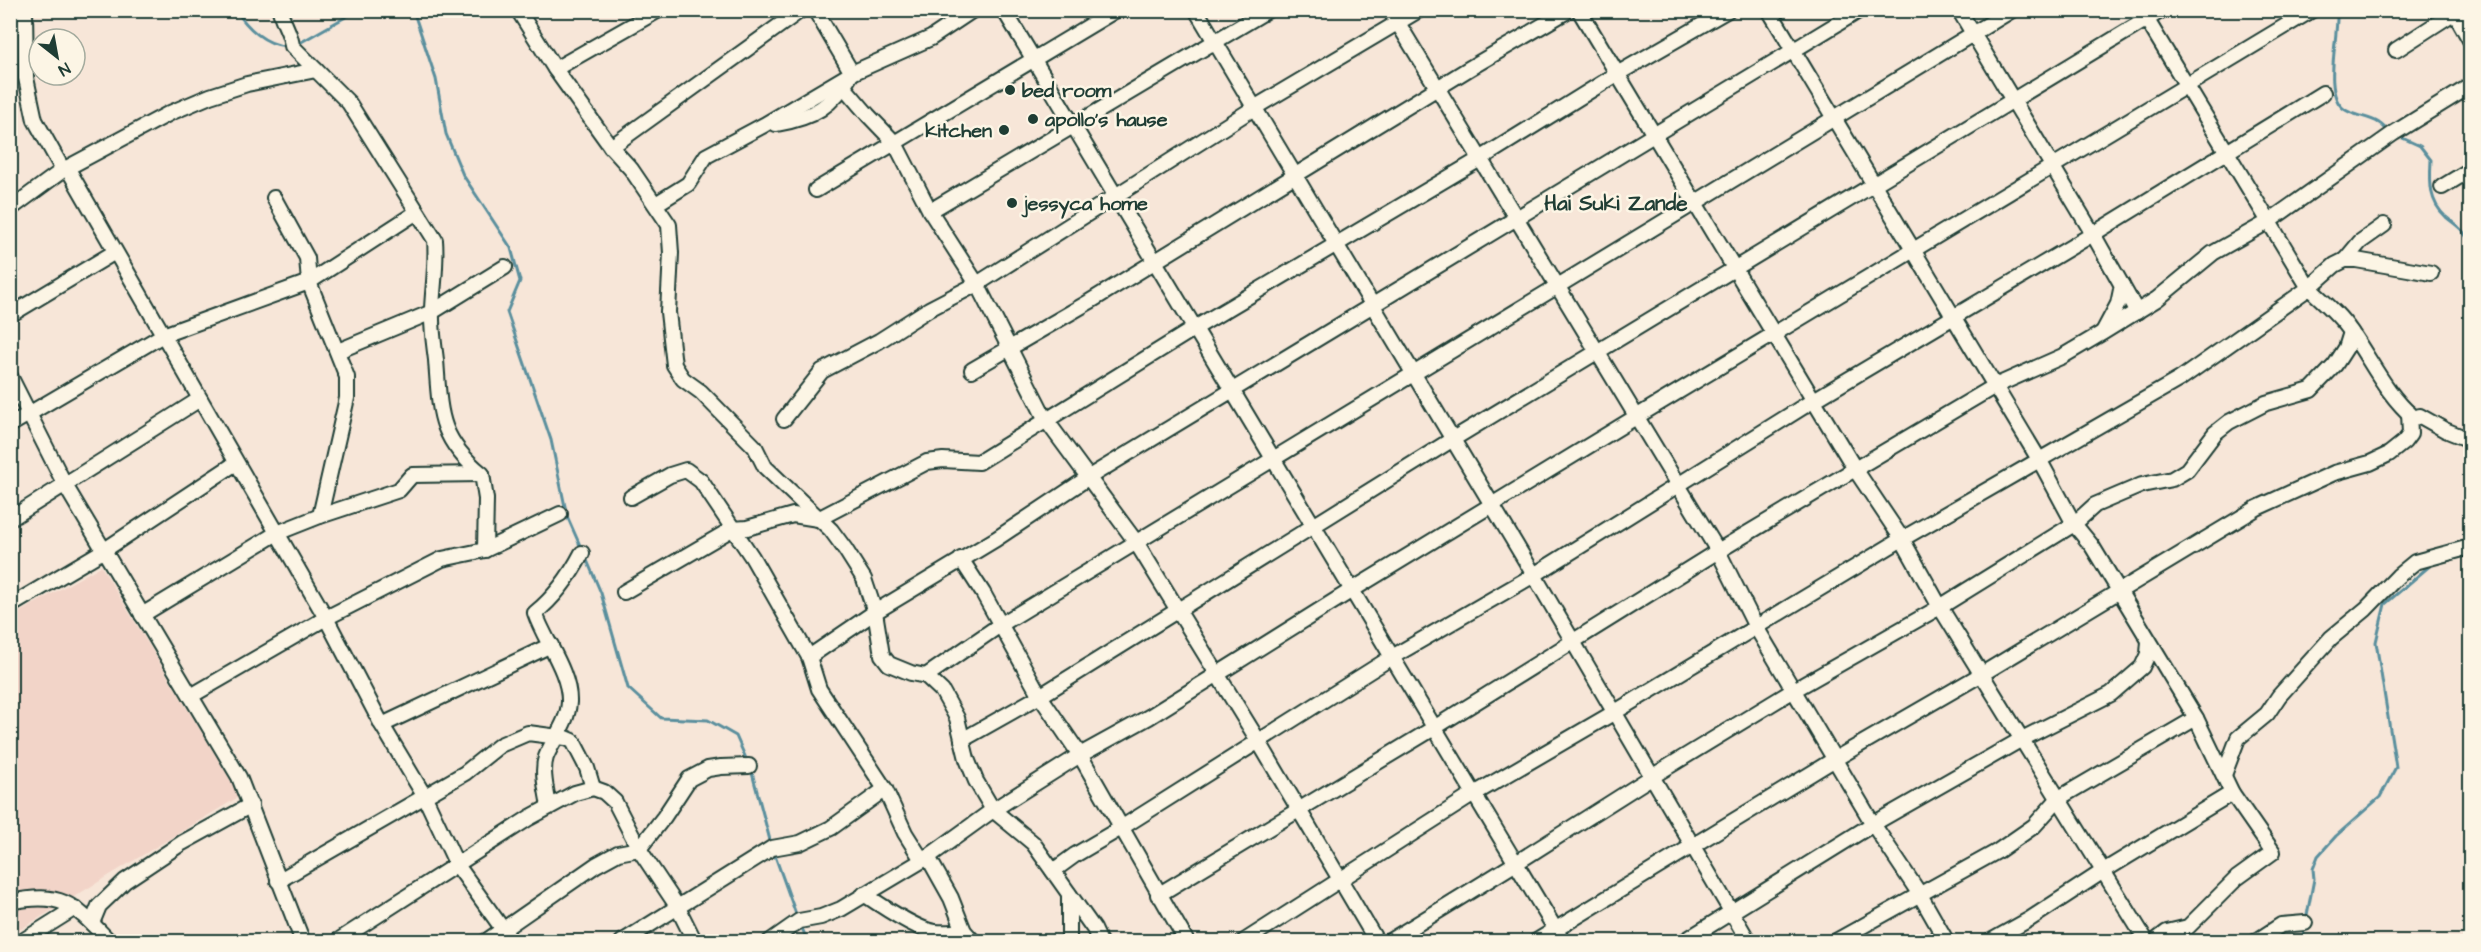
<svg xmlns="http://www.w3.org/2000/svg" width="2481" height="952" font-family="'Architects Daughter',sans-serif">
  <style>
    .built { fill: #f2d4c8 }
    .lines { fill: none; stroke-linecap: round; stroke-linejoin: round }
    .stream { stroke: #5a8f9d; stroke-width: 3 }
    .minor-casing { stroke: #1f3d34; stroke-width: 18 }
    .minor { stroke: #fcf5e5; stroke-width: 14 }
    .poi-dot { fill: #1f3d34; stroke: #fcf5e5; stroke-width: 2 }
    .labels { text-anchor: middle; stroke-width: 5; stroke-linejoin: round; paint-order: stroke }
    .poi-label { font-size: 20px; font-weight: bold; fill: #1f3d34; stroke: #fcf5e5; text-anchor: start }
    .neighbourhood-label { font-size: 21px; font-weight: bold; fill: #1f3d34; stroke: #fcf5e5 }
  </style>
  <rect width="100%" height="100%" fill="#f7e6d8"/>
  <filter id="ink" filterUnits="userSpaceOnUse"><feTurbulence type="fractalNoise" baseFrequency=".0167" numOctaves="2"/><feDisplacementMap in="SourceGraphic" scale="12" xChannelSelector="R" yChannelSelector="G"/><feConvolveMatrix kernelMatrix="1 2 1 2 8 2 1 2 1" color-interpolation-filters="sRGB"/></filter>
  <g filter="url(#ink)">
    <path class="built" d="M101,566L240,796L11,935V617Z"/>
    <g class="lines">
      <g class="stream">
        <path d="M236,10C247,28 266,45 286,46"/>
        <path d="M413,10L436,79L446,134L463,175L511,248L520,281L507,312L551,440L567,516L582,550"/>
        <path d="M2337,10C2339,37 2322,93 2344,109C2353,116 2369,116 2379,123C2383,125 2385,129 2389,132"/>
        <path d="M296,45L358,10"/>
        <path d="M2398,136L2420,146L2431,160C2430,181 2428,201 2446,217C2458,227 2464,229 2470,244"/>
        <path d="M2470,298V307"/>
        <path d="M2463,543L2470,536"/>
        <path d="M586,558L601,593L628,688L661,718L708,720L736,736L748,763"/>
        <path d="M751,769L771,844"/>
        <path d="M774,853L797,917"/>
        <path d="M2306,920L2314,879L2313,869L2318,856L2336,836L2380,797L2396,767L2376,642L2385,604L2433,563"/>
        <path d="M801,926L808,942"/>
        <path d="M2302,942L2305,926"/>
      </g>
      <defs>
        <g id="minor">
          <path d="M25,10L26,78L35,120L63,170"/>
          <path d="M280,10C283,24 291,33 292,46L349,103L435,240C437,263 433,286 432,309C431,326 434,343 436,360C440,412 438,438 482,474L486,499L485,550"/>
          <path d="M518,10L555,69L611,147L631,169L669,225L671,253L668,312L674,365L683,379L701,392L755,447L765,467L831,530L845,549L864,579L875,612L882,655L889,664L911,673L926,676L942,691L957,718L967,759L976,781L993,810L1033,843L1094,929L1100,942"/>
          <path d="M1004,10L1563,942"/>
          <path d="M1196,10L1534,575L1749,942"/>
          <path d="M1268,10L930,211L977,284L1046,420L1136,542L1259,742L1377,942"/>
          <path d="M1390,10L1718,551L1756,627L1873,824L1919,893L1947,942"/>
          <path d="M1579,10L1855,469L1902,539L1940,607L2147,942"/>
          <path d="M1769,10L2040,461L2074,524L2092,546L2196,718L2232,793L2273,852L2237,878L2188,927L2167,932L2154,942"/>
          <path d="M1959,10L2093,234L2137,312"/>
          <path d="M2141,10L2309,288C2324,302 2340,315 2351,332C2372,362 2386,394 2414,418L2420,416L2445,430L2470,440"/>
          <path d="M2453,10L2470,40"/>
          <path d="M2396,50L2458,10"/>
          <path d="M555,69L659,10"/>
          <path d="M844,87L868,115L895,143L930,211"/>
          <path d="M776,124C813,118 833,106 852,73L815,10"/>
          <path d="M611,147L801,10"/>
          <path d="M68,169L326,618L382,725L425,797L457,865L512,942"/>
          <path d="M2442,187L2470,170"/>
          <path d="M816,190L1116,10"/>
          <path d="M274,198L307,258L309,282L347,377V398L320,516"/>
          <path d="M656,204L688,184L706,156L764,125L852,73L931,38L973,10"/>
          <path d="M10,209L63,170L170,113L210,96L247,84L316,70"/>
          <path d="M2345,260L2360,242L2384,225"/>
          <path d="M10,315L115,252"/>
          <path d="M2103,332L2118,304L2122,285"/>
          <path d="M338,351L432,312L505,267"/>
          <path d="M972,370L1089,302L1470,68L1569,10"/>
          <path d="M10,376L65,485L239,777L303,942"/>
          <path d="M784,419L822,371L879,341L929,309L977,284L1254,108L1419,10"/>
          <path d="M10,425L163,335L309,282L417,212"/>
          <path d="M631,497L670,475L686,470L701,481L752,557L809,657L819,689L885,789L905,833L922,860"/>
          <path d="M10,519L200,399"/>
          <path d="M961,559L983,593L1040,696L1080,755L1187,942"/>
          <path d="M624,592L732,529L747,528L793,515L818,519L927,462L943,460L979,462L1195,328L1480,159L1617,74L1728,10"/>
          <path d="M10,606L103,551L236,463"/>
          <path d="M142,615L277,533L320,516L399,490L412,475L482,474"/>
          <path d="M809,657L875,612L996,539L1089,477L1860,10"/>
          <path d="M926,676L1000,625L2012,10"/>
          <path d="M191,696L326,618L442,559L485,550L560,514"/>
          <path d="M382,725L551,645"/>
          <path d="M962,740L1040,696L1453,439L2162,10"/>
          <path d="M2224,775L2238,738L2267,714L2279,696L2331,638L2366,609L2398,576L2415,562L2470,547"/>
          <path d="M549,807C547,792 541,772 546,757C553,739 568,723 569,702C570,672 544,640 535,613C555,597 570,576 582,553"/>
          <path d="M928,857L951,898L964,931L974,942"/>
          <path d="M1053,871L1075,855L1121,828L1392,657L1534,575L1814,400L2093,234L2323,93"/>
          <path d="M278,881L465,773L500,745L528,733L566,738L573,741L587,768L593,788"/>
          <path d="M864,894C880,905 918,930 935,932C945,933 955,932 964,931"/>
          <path d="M1158,895L1434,728L1718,551L1855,469L1995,386L2063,356L2102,333L2157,299L2213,253L2268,222L2394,133L2470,86"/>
          <path d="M10,902C64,891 74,905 110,942"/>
          <path d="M92,923L99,906L125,881L182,843L251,805"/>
          <path d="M21,942L75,908"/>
          <path d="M336,942L529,818L575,793L593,788L604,792L615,802L639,849L677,906L695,942"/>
          <path d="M485,942L596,865L618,853L639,849L664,817L689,779L708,769L721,767L749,766"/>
          <path d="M622,942L772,848L800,843L831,828L885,789"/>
          <path d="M769,942L799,921L821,917L841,909L928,857L993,810L1080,755L1149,717L1352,590L1636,417L2312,10"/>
          <path d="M1069,942V894"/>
          <path d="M1243,942L1474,794L1615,712L1902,539L2180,379L2309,288L2335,265L2345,260H2356L2431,273"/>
          <path d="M1388,942L1516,863L1653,776L1794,690L1940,607L2074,524L2095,505L2142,485L2172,479L2187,470L2215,433L2229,422L2266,403L2311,390L2335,365L2346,348L2351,332"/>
          <path d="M1535,942L1835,759L1982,674L2257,508L2334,473L2370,463L2389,454L2404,442L2410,434L2409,413"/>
          <path d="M1683,942L1873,824L2022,739L2111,694L2142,667L2148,654L2149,641"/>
          <path d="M1834,942L1998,851L2034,826L2059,798L2196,718"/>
          <path d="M1989,942L2030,919L2105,870L2232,793"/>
          <path d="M2255,942L2281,925L2305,923"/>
        </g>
      </defs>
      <use href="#minor" class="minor-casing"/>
      <use href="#minor" class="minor"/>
    </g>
  </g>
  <g class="poi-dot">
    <circle cx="1010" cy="90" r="6"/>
    <circle cx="1033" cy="119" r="6"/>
    <circle cx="1004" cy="130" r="6"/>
    <circle cx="1012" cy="203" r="6"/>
  </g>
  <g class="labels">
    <g class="poi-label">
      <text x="1022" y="97">bed room</text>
      <text x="1045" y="126">apollo's hause</text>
      <text x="992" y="137" text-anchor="end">kitchen</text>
      <text x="1024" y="210">jessyca home</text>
    </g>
    <g class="neighbourhood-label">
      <text x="1616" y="210">Hai Suki Zande</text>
    </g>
  </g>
  <rect width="2481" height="952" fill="none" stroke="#fcf5e5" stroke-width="36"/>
  <rect x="18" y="18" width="2445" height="916" fill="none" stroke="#1f3d34" stroke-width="2" filter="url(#ink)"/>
  <g transform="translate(57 57) rotate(149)"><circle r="28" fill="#fcf5e5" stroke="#a4ab9e" stroke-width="1.5"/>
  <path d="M0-4.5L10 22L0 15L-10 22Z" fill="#1f3d34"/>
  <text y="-9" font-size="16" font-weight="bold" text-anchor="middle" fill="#1f3d34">N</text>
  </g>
</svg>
